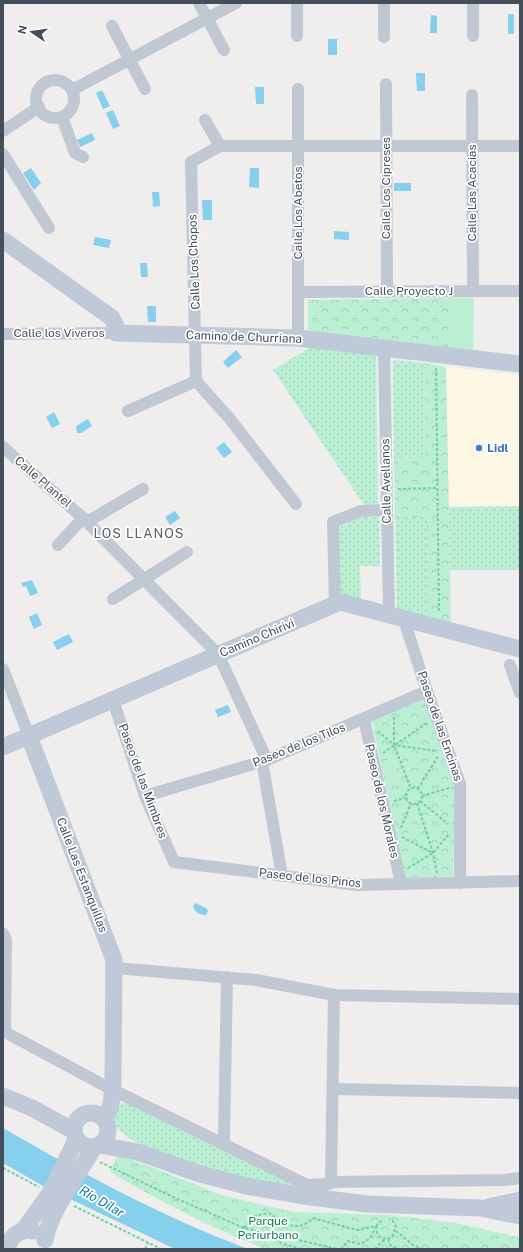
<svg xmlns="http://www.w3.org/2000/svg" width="523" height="1252" font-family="'Public Sans',sans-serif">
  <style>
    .commercial { fill: #fcf7e5 }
    .grass { fill: url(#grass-dots) }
    .forest { fill: url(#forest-crowns) }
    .pitch { fill: #baefd3 }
    .water { fill: #86cfed }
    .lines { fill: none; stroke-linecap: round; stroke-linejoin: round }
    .path { stroke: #71cea8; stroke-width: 2; stroke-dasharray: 3 2; stroke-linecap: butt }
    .street { stroke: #c0c8d3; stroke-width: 12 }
    .secondary { stroke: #bfc9d7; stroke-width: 17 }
    .shop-dot { fill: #3f7fe0; stroke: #fff; stroke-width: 1.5 }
    .labels { text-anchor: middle; stroke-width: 3.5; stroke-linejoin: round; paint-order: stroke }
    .street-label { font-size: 12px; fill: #454f5b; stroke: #fff }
    .shop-label { font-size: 12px; font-weight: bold; fill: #366cbe; stroke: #fff; text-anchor: start }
    .park-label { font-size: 12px; fill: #157d52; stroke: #fff }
    .neighbourhood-label { font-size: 13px; letter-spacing: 1px; fill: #5a5d62; stroke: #fff }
    .water-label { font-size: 13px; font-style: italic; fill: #0a7aa9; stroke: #fff }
  </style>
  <defs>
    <pattern id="grass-dots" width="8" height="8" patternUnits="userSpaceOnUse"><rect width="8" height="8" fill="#baefd3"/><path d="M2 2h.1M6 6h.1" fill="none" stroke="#a1cfb7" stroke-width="1.8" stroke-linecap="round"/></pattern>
    <pattern id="forest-crowns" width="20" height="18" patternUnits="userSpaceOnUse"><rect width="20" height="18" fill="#baefd3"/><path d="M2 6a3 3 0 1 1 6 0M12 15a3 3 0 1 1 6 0" fill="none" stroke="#a1cfb7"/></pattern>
  </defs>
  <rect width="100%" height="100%" fill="#f0eded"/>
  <path class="commercial" d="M446,367L520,375V506L449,507Z"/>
  <g class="grass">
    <path d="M311,347L376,354L378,505H364L273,370Z"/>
    <path d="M393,360L425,363L426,458L394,459Z"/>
    <path d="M520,506V570H450L449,507Z"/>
    <path d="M362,517H379L380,566H360L361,600L339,595V527Z"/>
    <path d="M395,517H427L428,617L397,609Z"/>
    <path d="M124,1103L135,1106L305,1190L304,1193C261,1183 141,1160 116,1126C112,1120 115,1114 116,1108Z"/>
  </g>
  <g class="forest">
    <path d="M449,298L450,349L317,334L308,329V300Z"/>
    <path d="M425,363L446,367L451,623L428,617L427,517H395L394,459L426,458Z"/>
    <path d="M424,699L455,786L453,876L405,878L372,721Z"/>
    <path d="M118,1154L222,1195L293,1212L389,1215L456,1223L518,1237L520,1238V1249H265C211,1228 160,1201 110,1172Z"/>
  </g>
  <g class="pitch">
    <path d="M449,298H474L473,351L450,349Z"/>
    <path d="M395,760L400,785L388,787L383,762Z"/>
  </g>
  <g class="water">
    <rect x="508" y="14" width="6" height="20"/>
    <path d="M431,15L437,16V33H430Z"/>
    <rect x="328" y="39" width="9" height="16"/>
    <path d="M416,73H425V91H417Z"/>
    <path d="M255,87H264V104H256Z"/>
    <path d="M102,90L110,106L103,109L96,93Z"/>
    <path d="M113,110L120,126L113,129L106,113Z"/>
    <path d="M92,133L95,140L80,147L77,140Z"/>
    <path d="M31,168L41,183L34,190L23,173Z"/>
    <path d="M250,168H259V188L249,187Z"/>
    <rect x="394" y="183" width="17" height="8"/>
    <path d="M152,192H159L160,206L153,207Z"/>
    <path d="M202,200H212V220H203Z"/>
    <path d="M334,231L349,232V240L334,239Z"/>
    <path d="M95,237L111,240L109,248L93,245Z"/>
    <path d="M140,263H147L148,277H141Z"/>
    <path d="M147,306H156V322H148Z"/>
    <path d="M236,350L242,357L228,368L223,362Z"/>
    <path d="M54,412L60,424L52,428L46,417Z"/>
    <path d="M88,419L92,426L81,433H77L76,426Z"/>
    <path d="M224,442L232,452L224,458L216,448Z"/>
    <path d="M175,511L180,518L170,525L165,517Z"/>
    <path d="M32,580L38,593L30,596L26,586L23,587L21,583Z"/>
    <path d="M37,613L42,625L34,629L29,617Z"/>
    <path d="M69,634L73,642L57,650L53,642Z"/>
    <path d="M228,705L231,712L218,717L215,710Z"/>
    <path d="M195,903L206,908L208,911L206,915C200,915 196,913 193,907Z"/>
    <path d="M3,1128C81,1173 163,1217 248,1249H175L43,1186L3,1163Z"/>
  </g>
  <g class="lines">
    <g class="path">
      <path d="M436,368L439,613"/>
      <path d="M398,489L437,488"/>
      <path d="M394,717V745L411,789"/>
      <path d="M378,731L394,745L436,751"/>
      <path d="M383,753L427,723"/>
      <circle cx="414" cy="796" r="8"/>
      <path d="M418,789L438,756"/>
      <path d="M422,796L449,788"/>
      <path d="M394,801L406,798"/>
      <path d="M420,801L448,824"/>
      <path d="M417,803L433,853L437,873"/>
      <path d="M401,828L411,803"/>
      <path d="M402,837L433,853"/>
      <path d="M408,868L433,853L449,834"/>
      <path d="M100,1162L175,1198L244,1228L338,1249"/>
      <path d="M3,1168L39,1187"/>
      <path d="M74,1206L161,1249"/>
      <path d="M376,1226C375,1235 382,1242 392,1237L396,1227L393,1221L389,1219"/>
      <path d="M244,1228L255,1216L269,1213C285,1223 296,1234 313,1218L357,1230L376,1226L383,1219"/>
      <path d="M396,1231L413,1245L422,1249"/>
      <path d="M273,1234L281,1243L301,1249"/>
      <path d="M388,1239L391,1246L399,1249"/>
      <path d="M145,1249L148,1243"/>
      <path d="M341,1249L348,1241L361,1244L370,1238L375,1228"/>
      <path d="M375,1249L385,1239"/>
    </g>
    <g class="street">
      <path d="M199,3L224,50"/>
      <path d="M297,3V36"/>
      <path d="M384,3V37"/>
      <path d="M473,3V36"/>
      <path d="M112,26L145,89"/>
      <circle cx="55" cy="99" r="19"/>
      <path d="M386,84L387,292"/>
      <path d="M298,89V338"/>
      <path d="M72,90L236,3"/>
      <path d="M472,95L473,291"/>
      <path d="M62,117L75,153L83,157"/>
      <path d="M205,120L220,146"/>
      <path d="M3,131L39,107"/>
      <path d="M3,154L49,228"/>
      <path d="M298,292L520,291"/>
      <path d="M3,334L116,333"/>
      <path d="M384,347L389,615"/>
      <path d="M128,411L196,381"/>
      <path d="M3,447L83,518L218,654L267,760"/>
      <path d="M296,504L230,419L196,381L191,162L220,146H520"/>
      <path d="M87,522L143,489"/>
      <path d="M58,545L83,518"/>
      <path d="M113,599L187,552"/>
      <path d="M335,604L333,522L361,511L387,510"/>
      <path d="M404,620L427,691L460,784V883"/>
      <path d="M510,665L520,693"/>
      <path d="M3,669L29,736"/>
      <path d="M113,700L145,796L174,862L357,885L520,881"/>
      <path d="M364,719L401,883"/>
      <path d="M262,761L282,876"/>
      <path d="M145,796L267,760L427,691"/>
      <path d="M3,933L6,940L5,1032"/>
      <path d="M115,968L256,980L334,995L520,999"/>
      <path d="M3,1031L111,1089L307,1185L329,1184L331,1182L505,1180L520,1178"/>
      <path d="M333,1089L520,1093"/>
      <path d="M221,1142L224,1137L227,977"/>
      <path d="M331,1182L334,995"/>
    </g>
    <g class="secondary">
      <path d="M3,240L112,318L116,326V333L298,338L520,364"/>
      <path d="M29,736L114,960L113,1082L111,1105L105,1120"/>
      <path d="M3,747L340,602L520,649"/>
      <path d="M3,1096L32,1108L74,1131"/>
      <circle cx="91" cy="1130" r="17"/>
      <path d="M100,1145L138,1152L197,1173L246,1186L303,1196L367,1204L480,1208L520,1216"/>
      <path d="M488,1207L520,1200"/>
      <path d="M23,1231L50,1193L76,1140"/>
      <path d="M45,1240C49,1213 80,1172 94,1147"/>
      <path d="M7,1249C10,1236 20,1228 33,1231"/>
    </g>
  </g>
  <circle class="shop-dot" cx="479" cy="448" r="4"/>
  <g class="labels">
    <g class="street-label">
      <text transform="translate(386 188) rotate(-90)" y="4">Calle Los Cipreses</text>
      <text transform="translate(472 193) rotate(-90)" y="4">Calle Las Acacias</text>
      <text transform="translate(298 213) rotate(-90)" y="4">Calle Los Abetos</text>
      <text transform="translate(194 262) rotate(-92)" y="4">Calle Los Chopos</text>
      <text x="409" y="295">Calle Proyecto J</text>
      <text x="59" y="337">Calle los Viveros</text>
      <text transform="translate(244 337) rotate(2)" y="4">Camino de Churriana</text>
      <text transform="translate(386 481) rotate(-91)" y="4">Calle Avellanos</text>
      <text transform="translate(43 482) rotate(41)" y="4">Calle Plantel</text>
      <text transform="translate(257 638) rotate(-23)" y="4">Camino Chirivi</text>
      <text transform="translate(440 726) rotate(71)" y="4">Paseo de las Encinas</text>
      <text transform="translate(299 745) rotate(-22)" y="4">Paseo de los Tilos</text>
      <text transform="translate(143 781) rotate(70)" y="4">Paseo de las Mimbres</text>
      <text transform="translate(382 801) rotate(77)" y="4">Paseo de los Morales</text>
      <text transform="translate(82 875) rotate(69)" y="4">Calle Las Estanquillas</text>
      <text transform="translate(310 878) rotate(6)" y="4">Paseo de los Pinos</text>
    </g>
    <g class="shop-label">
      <text x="487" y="452">Lidl</text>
    </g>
    <g class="park-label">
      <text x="268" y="1225">Parque<tspan x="268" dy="14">Periurbano</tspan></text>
    </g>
    <g class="neighbourhood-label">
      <text x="139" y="538">LOS LLANOS</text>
    </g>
    <g class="water-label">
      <text transform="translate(102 1201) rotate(30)" y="5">Río Dílar</text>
    </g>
  </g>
  <rect width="523" height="1252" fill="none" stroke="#454f5b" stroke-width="8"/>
  <g transform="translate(32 32) rotate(283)" stroke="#ffffff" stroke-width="3" paint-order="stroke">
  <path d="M0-3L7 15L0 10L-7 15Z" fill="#454f5b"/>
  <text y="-6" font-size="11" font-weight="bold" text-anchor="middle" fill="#454f5b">N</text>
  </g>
</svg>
